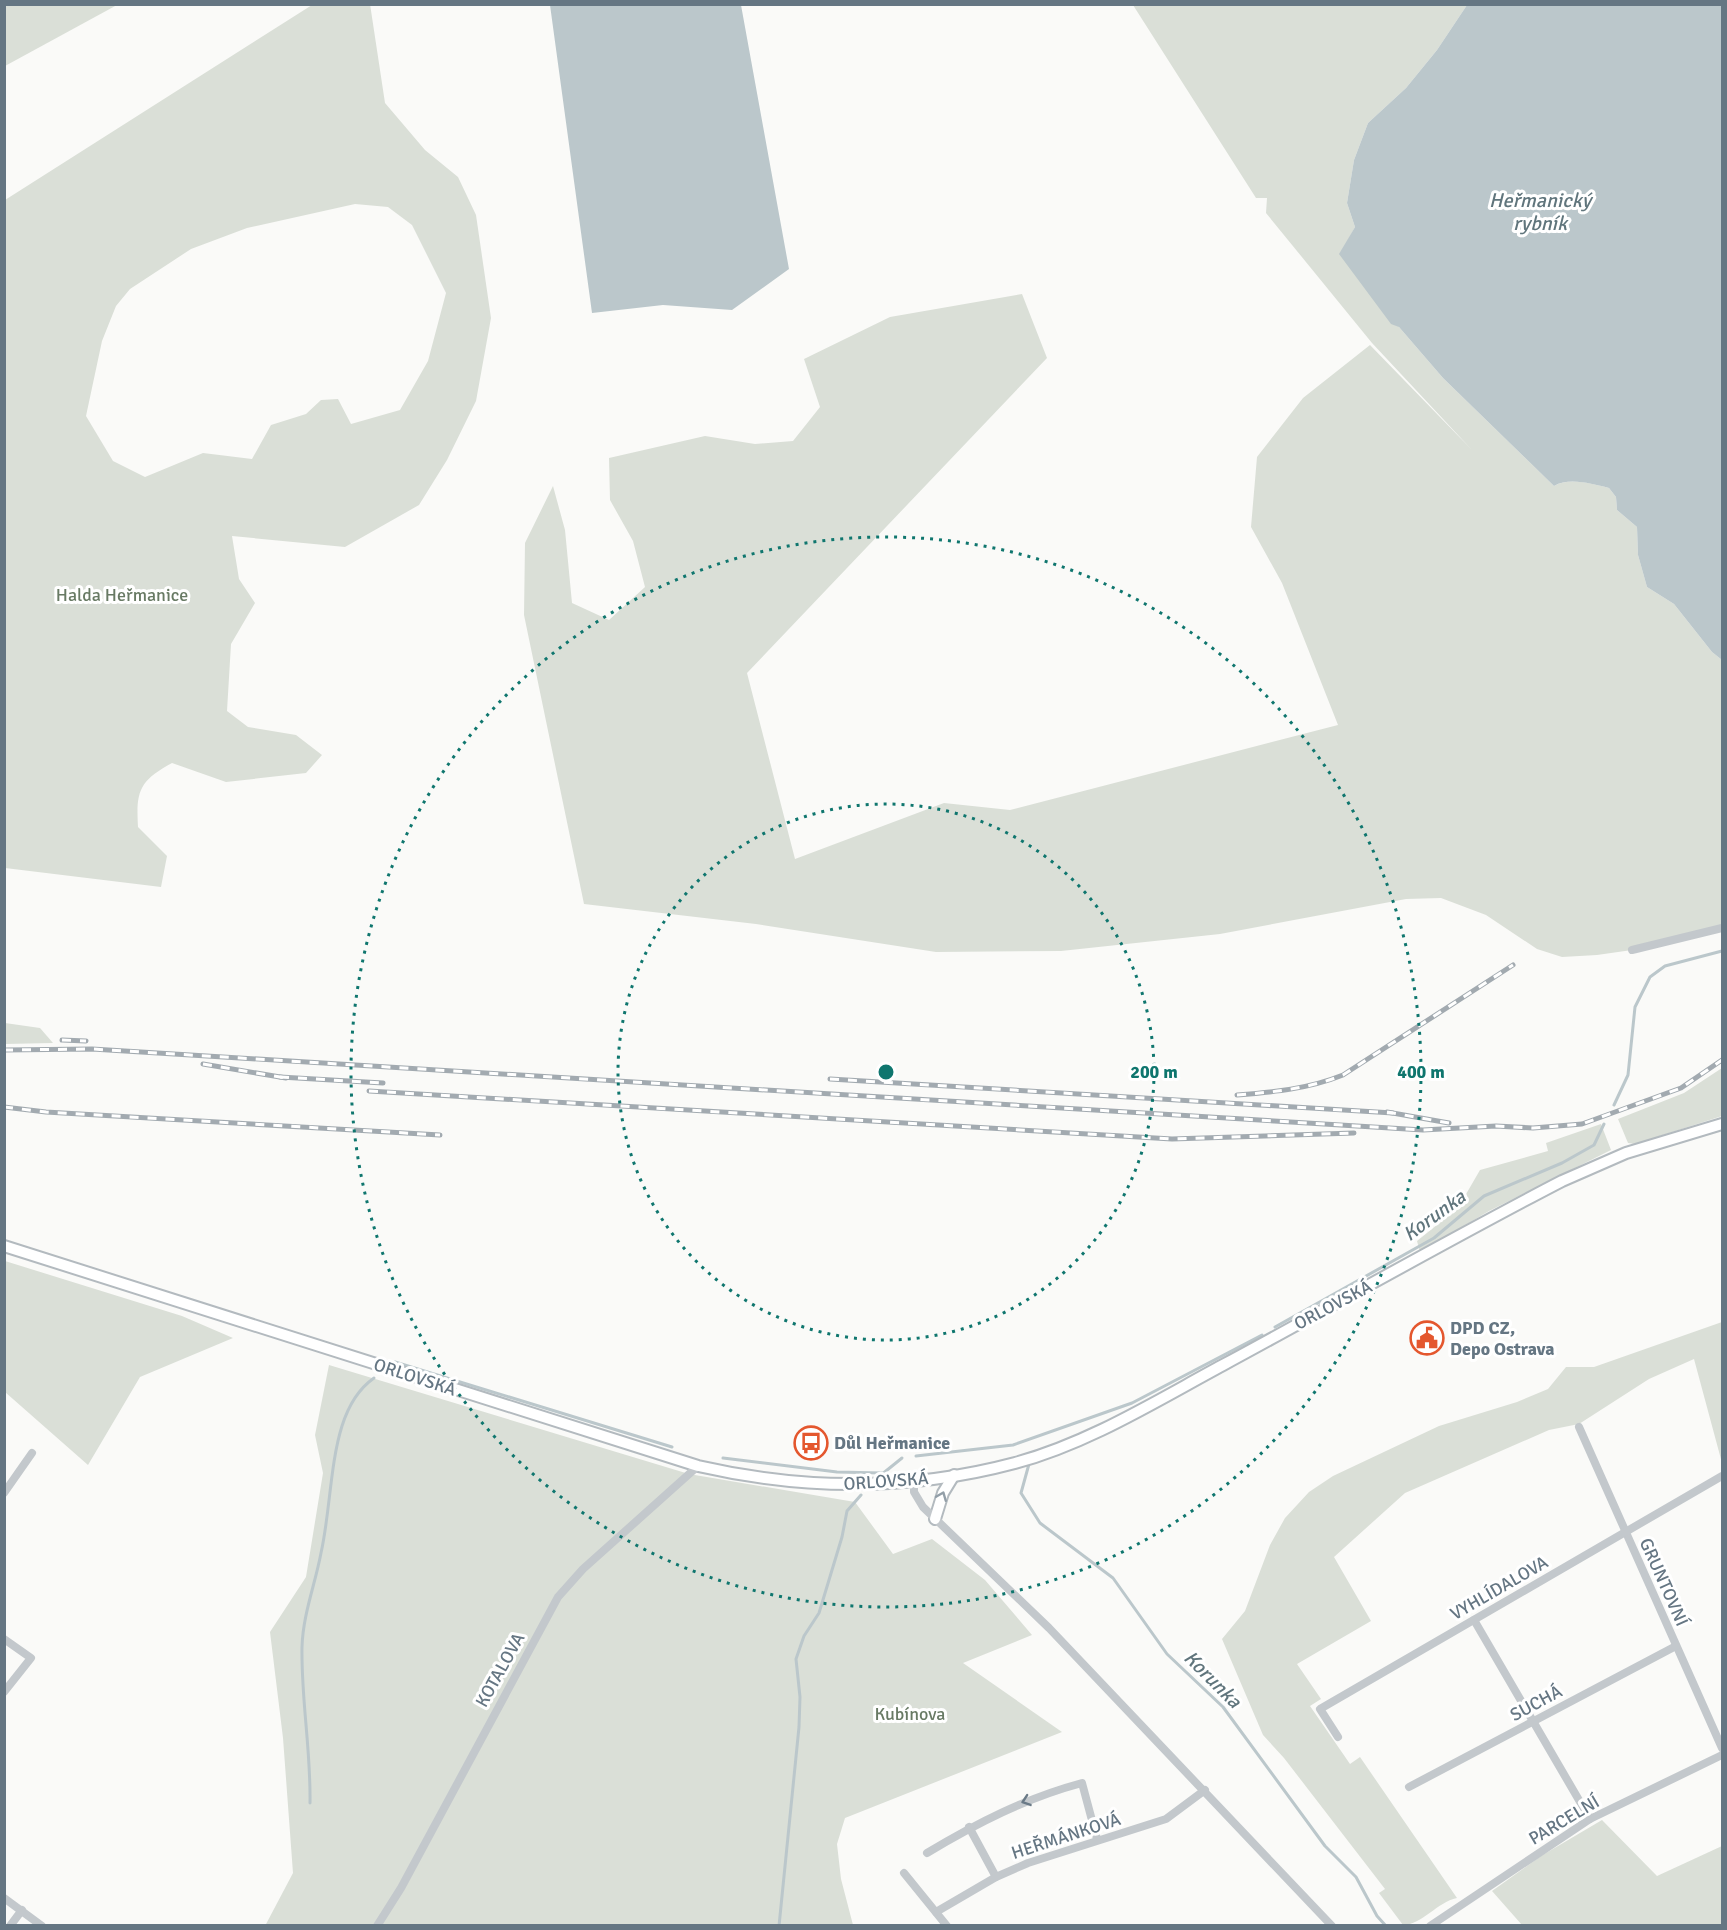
<svg xmlns="http://www.w3.org/2000/svg" width="1727" height="1930" font-family="Signika,sans-serif">
  <style>
    .green { fill: #dadfd7; fill-rule: evenodd }
    .water { fill: #bbc7cb }
    .lines { fill: none; stroke-linecap: round; stroke-linejoin: round }
    .stream { stroke: #bbc7cb; stroke-width: 3 }
    .secondary-casing { stroke: #b3babf; stroke-width: 14 }
    .minor { stroke: #c3c8cc; stroke-width: 8 }
    .secondary { stroke: #fff; stroke-width: 10 }
    .rail-casing { stroke: #a2aab0; stroke-width: 5 }
    .rail { stroke: #fff; stroke-width: 3; stroke-dasharray: 9; stroke-linecap: butt }
    .oneway { stroke: #939fa8 }
    .oneway2 { stroke: #6a7a87 }
    .ring { fill: none; stroke: #0f766e; stroke-width: 3; stroke-dasharray: 3 6 }
    .labels { text-anchor: middle; stroke-width: 6; stroke-linejoin: round; paint-order: stroke }
    .park-label { font-size: 18px; fill: #687a64; stroke: #fff }
    .street-label { font-size: 18px; fill: #657683; stroke: #fff }
    .poi-label { font-size: 18px; font-weight: bold; fill: #657683; stroke: #fff; text-anchor: start }
    .water-label { font-size: 20px; font-style: italic; fill: #60757c; stroke: #fff }
    .centre { fill: #0f766e; stroke: #fff; stroke-width: 3 }
    .ring-label { font-size: 18px; text-anchor: middle; font-weight: bold; fill: #0f766e; stroke: #fff; stroke-width: 6; stroke-linejoin: round; paint-order: stroke }
  </style>
  <rect width="100%" height="100%" fill="#fafaf8"/>
  <g class="green">
    <path d="M5,4H117V5L5,66Z"/>
    <path d="M370,4L385,103L425,150L458,177L476,215L491,318L476,401L447,460L419,505L345,547L232,536L239,579L255,603L231,644L227,711L248,727L296,735L322,755L306,773L226,782L172,763C139,781 136,791 138,827L167,856L161,887L5,868V200L312,5ZM355,204L388,207L412,225L446,293L428,361L400,410L351,424L338,399L321,400L306,414L271,425L252,459L203,453L145,477L113,461L86,416L102,341L116,306L130,289L191,249L247,228Z"/>
    <path d="M1133,5H1467L1437,50L1406,88L1368,123L1354,160L1347,203L1355,227L1343,249L1399,327L1443,378L1554,486C1571,477 1591,484 1609,488L1616,497L1617,510L1637,527L1638,555L1647,587L1674,604L1712,652L1722,660V928L1632,950L1597,955L1562,957L1537,949L1486,915L1441,898L1406,899L1220,934L1061,951L936,952L756,924L584,904L524,615L525,543L553,486L565,530L572,603L609,620L645,587L633,541L610,500L609,458L705,436L755,444L793,441L820,407L804,359L890,317L1022,294L1047,358L747,673L795,859L944,803L1010,810L1338,725L1282,583L1251,527L1257,457L1303,398L1370,345L1472,450L1372,343L1266,213L1267,198H1256Z"/>
    <path d="M5,1023L40,1028L53,1043L5,1044Z"/>
    <path d="M1722,1068V1116L1635,1144L1628,1143L1618,1119L1684,1093Z"/>
    <path d="M1601,1124L1611,1150L1489,1211L1420,1252L1417,1241L1458,1208L1480,1170L1548,1151L1546,1143Z"/>
    <path d="M5,1261L182,1316L233,1338L140,1377L88,1465L5,1392Z"/>
    <path d="M1722,1322V1463L1694,1359L1649,1379L1579,1424L1549,1430L1405,1493L1334,1557L1371,1621L1297,1664L1321,1699L1310,1706L1350,1764L1360,1757L1457,1898C1437,1902 1422,1925 1403,1925L1379,1893L1385,1889L1284,1758L1263,1735L1222,1639L1245,1611L1270,1545L1285,1518L1309,1492L1333,1476L1439,1426L1517,1402L1548,1389L1566,1367H1594Z"/>
    <path d="M329,1365L689,1474L855,1502L893,1554L932,1539L985,1580L1032,1635L963,1663L1062,1732L845,1818L837,1844L841,1879L853,1925L265,1926L293,1873L283,1738L270,1632L306,1577L323,1473L315,1435Z"/>
    <path d="M1602,1820L1657,1876L1722,1846V1925H1522L1492,1891L1541,1856Z"/>
  </g>
  <g class="water">
    <path d="M550,5H741L789,269L732,310L663,305L592,313Z"/>
    <path d="M1467,5H1722V660L1712,652L1674,604L1647,587L1638,555L1637,527L1617,510L1616,497L1609,488C1591,484 1570,477 1554,486L1443,378L1399,327L1391,324L1339,254L1355,227L1347,203L1354,160L1368,123L1406,88L1437,50Z"/>
  </g>
  <g class="lines">
    <g class="stream">
      <path d="M1614,1105L1628,1075L1635,1007L1650,977L1665,966L1722,951"/>
      <path d="M1275,1327L1434,1238L1484,1196L1562,1163L1594,1145L1604,1124"/>
      <path d="M395,1362L672,1447"/>
      <path d="M916,1456L1013,1445L1132,1403L1262,1335"/>
      <path d="M723,1458L837,1472L882,1473"/>
      <path d="M1029,1464L1021,1493L1040,1523L1113,1578L1167,1654L1223,1707L1325,1846L1356,1877L1377,1916L1386,1926"/>
      <path d="M876,1479L902,1458"/>
      <path d="M310,1803C311,1750 301,1699 302,1647C303,1614 315,1585 321,1553C330,1513 330,1464 342,1426C348,1407 357,1390 374,1378"/>
      <path d="M779,1926L799,1727L800,1697L796,1659L804,1636L819,1613L842,1537L847,1511L861,1495"/>
    </g>
    <defs>
      <g id="secondary">
        <path d="M4,1246L698,1466C803,1490 910,1491 1015,1463C1089,1443 1156,1401 1223,1365C1336,1304 1448,1240 1562,1181L1626,1153L1722,1124"/>
        <path d="M935,1519L943,1493L954,1475"/>
      </g>
    </defs>
    <use href="#secondary" class="secondary-casing"/>
    <g class="minor">
      <path d="M1632,950L1722,928"/>
      <path d="M1579,1427L1722,1748"/>
      <path d="M914,1481V1492L923,1507L1049,1628L1332,1926"/>
      <path d="M4,1493L32,1453"/>
      <path d="M1474,1620L1590,1819"/>
      <path d="M4,1639L31,1658L4,1692"/>
      <path d="M1338,1737L1320,1709L1722,1476"/>
      <path d="M1409,1787L1676,1646"/>
      <path d="M969,1827L996,1877"/>
      <path d="M927,1853C977,1823 1026,1798 1082,1783L1097,1839"/>
      <path d="M904,1873L947,1926"/>
      <path d="M4,1898L42,1926"/>
      <path d="M936,1912L996,1877L1028,1863L1166,1819L1205,1790"/>
      <path d="M10,1926L22,1910"/>
      <path d="M377,1926L401,1888L558,1597L583,1569L698,1466"/>
      <path d="M1430,1926L1590,1819L1722,1755"/>
    </g>
    <use href="#secondary" class="secondary"/>
    <defs>
      <g id="rail">
        <path d="M62,1040L86,1041"/>
        <path d="M4,1050L92,1049L1423,1130L1496,1126L1533,1128L1582,1124L1681,1088L1722,1060"/>
        <path d="M203,1064L286,1078"/>
        <path d="M280,1077L383,1083"/>
        <path d="M830,1079L1393,1113"/>
        <path d="M369,1091L1172,1139L1354,1133"/>
        <path d="M1237,1095C1274,1092 1308,1089 1343,1075L1513,965"/>
        <path d="M4,1107L46,1112L440,1135"/>
        <path d="M1387,1112L1449,1123"/>
      </g>
    </defs>
    <use href="#rail" class="rail-casing"/>
    <use href="#rail" class="rail"/>
  </g>
  <defs><path id="oneway-chevron" d="M-2-3.5L2.5 0L-2 3.5" fill="none" stroke-width="1.6" stroke-linecap="round" stroke-linejoin="round" transform="scale(1.5)"/></defs>
  <use class="oneway" href="#oneway-chevron" transform="translate(942 1496) rotate(-68)"/>
  <use class="oneway2" href="#oneway-chevron" transform="translate(1026 1801) rotate(161)"/>
  <g class="ring">
    <circle cx="886" cy="1072" r="268"/>
    <circle cx="886" cy="1072" r="535"/>
  </g>
  <defs>
    <symbol id="civic-ring" viewBox="-11 -11 22 22"><circle r="9.5" fill="#fff" stroke="#e4572e" stroke-width="1.5"/><path d="M-.6-6.5H3V-4.5H.6V-3L4-1V1h2V6H-6V1h2V-1L-.6-3ZM-1.2 2.5V6h2.4V2.5Z" fill="#e4572e"/></symbol>
    <symbol id="bus-ring" viewBox="-11 -11 22 22"><circle r="9.5" fill="#fff" stroke="#e4572e" stroke-width="1.5"/><path d="M-5-6H5V4H4V6H2V4H-2V6H-4V4H-5ZM-3.5-4V0h7V-4ZM-3.5 1.2v1.5H-2V1.2ZM2 1.2v1.5H3.5V1.2Z" fill="#e4572e"/></symbol>
  </defs>
  <g fill-rule="evenodd">
    <use href="#civic-ring" x="1408" y="1319" width="38" height="38"/>
    <use href="#bus-ring" x="792" y="1424" width="38" height="38"/>
  </g>
  <g class="labels">
    <g class="park-label">
      <text x="122" y="601">Halda Heřmanice</text>
      <text x="910" y="1720">Kubínova</text>
    </g>
    <g class="street-label">
      <text transform="translate(1333 1305) rotate(-28)" y="6">ORLOVSKÁ</text>
      <text transform="translate(415 1377) rotate(18)" y="6">ORLOVSKÁ</text>
      <text transform="translate(886 1481) rotate(-4)" y="6">ORLOVSKÁ</text>
      <text transform="translate(1664 1582) rotate(66)" y="6">GRUNTOVNÍ</text>
      <text transform="translate(1499 1588) rotate(-30)" y="6">VYHLÍDALOVA</text>
      <text transform="translate(500 1670) rotate(-61)" y="6">KOTALOVA</text>
      <text transform="translate(1536 1703) rotate(-28)" y="6">SUCHÁ</text>
      <text transform="translate(1564 1820) rotate(-31)" y="6">PARCELNÍ</text>
      <text transform="translate(1066 1836) rotate(-18)" y="6">HEŘMÁNKOVÁ</text>
    </g>
    <g class="poi-label">
      <text x="1450" y="1334">DPD CZ,<tspan x="1450" dy="21">Depo Ostrava</tspan></text>
      <text x="834" y="1449">Důl Heřmanice</text>
    </g>
    <g class="water-label">
      <text x="1540" y="207">Heřmanický<tspan x="1540" dy="23">rybník</tspan></text>
      <text transform="translate(1434 1215) rotate(-36)" y="7">Korunka</text>
      <text transform="translate(1213 1679) rotate(45)" y="7">Korunka</text>
    </g>
  </g>
  <circle cx="886" cy="1072" r="9" class="centre"/>
  <g class="ring-label">
    <text x="1154" y="1078">200 m</text>
    <text x="1421" y="1078">400 m</text>
  </g>
  <rect width="1727" height="1930" fill="none" stroke="#657683" stroke-width="12"/>
</svg>
